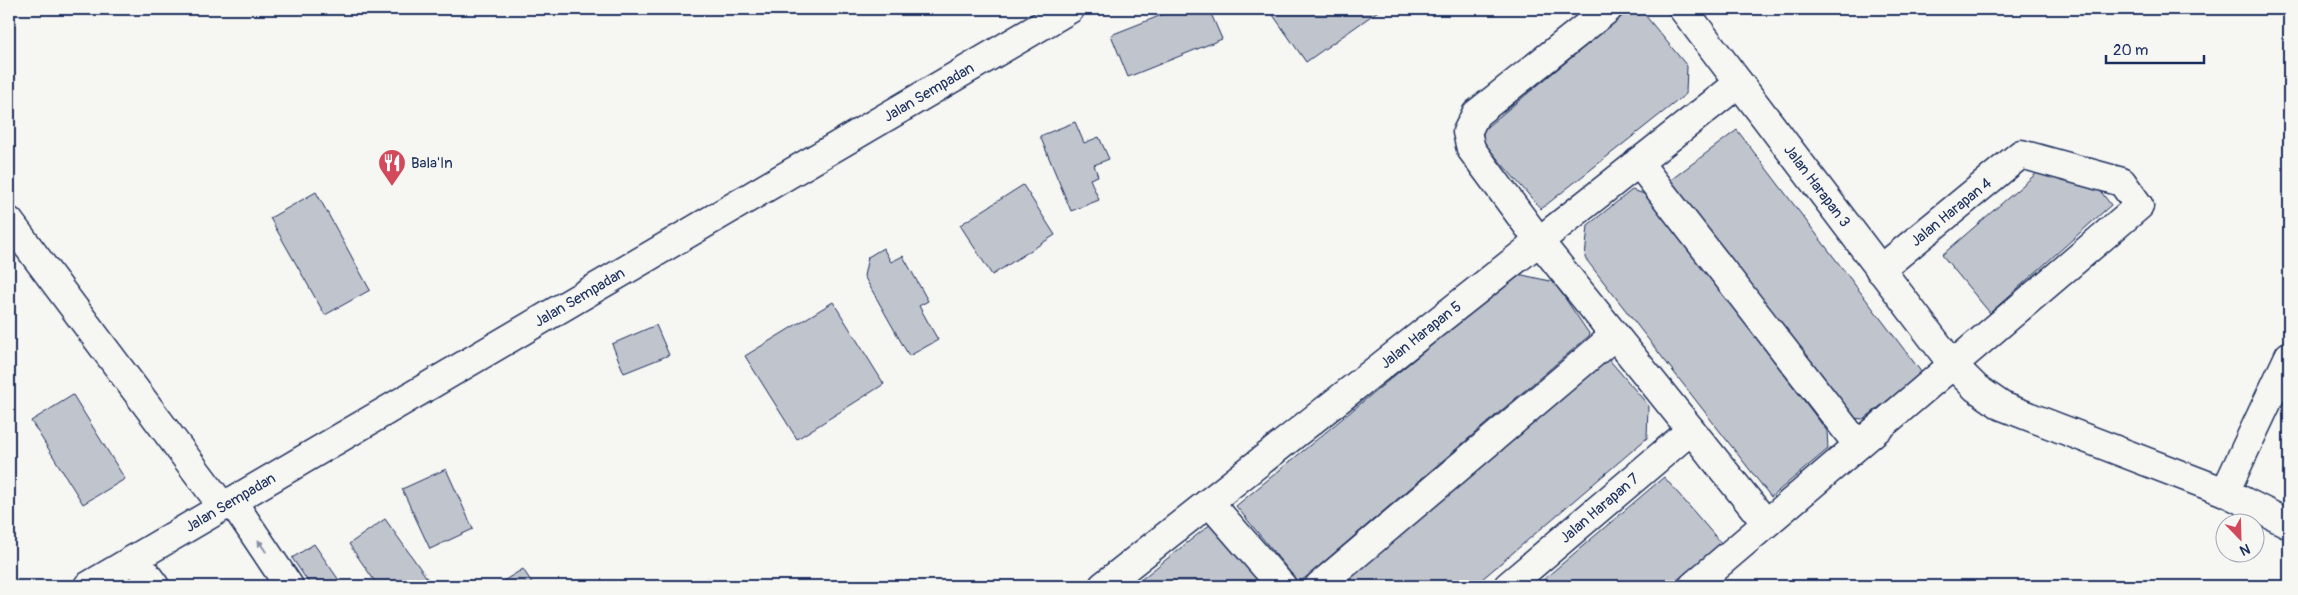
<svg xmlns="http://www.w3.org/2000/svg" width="2298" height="595" font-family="Pangolin,sans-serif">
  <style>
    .built { fill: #e6e7e7 }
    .building { fill: #c0c4cd; stroke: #1b2f5e }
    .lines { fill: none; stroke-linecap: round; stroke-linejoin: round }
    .minor-casing { stroke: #1b2f5e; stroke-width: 31 }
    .minor { stroke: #f6f6f2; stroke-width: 28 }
    .oneway { fill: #8892a8 }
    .labels { text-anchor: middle; stroke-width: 4.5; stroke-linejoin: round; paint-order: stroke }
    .street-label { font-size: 15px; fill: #1b2f5e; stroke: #f6f6f2 }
    .poi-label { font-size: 15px; fill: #1b2f5e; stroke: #f6f6f2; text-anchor: start }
  </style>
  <rect width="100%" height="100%" fill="#f6f6f2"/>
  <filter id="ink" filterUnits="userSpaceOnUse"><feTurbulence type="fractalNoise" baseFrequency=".02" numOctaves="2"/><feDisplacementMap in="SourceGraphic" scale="10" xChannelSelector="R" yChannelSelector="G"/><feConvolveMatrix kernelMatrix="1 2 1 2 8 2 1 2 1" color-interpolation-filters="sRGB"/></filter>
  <g filter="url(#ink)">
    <path class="built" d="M708,576L716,586H693Z"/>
    <g class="building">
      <path d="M1177,9H1209L1222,39L1128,77L1111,35Z"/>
      <path d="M1281,9H1381L1306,62L1273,15Z"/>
      <path d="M1631,9H1640L1687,66L1686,94L1541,209L1483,142V130Z"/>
      <path d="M1075,122L1084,143L1099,137L1109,159L1094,165L1098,176L1090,179L1099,200L1071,211L1040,136Z"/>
      <path d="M1737,130L1922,373L1864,419L1850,418L1664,185Z"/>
      <path d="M2045,166L2099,189L2111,205L1990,313L1942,255Z"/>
      <path d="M1023,185L1055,235L992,275L960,225Z"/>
      <path d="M1632,190L1648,195L1827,431L1828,449L1771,497L1585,258L1588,225Z"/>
      <path d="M316,192L370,290L325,315L270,218Z"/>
      <path d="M883,248L891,262L903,256L928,301L919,306L938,340L909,356L864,276L868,257Z"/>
      <path d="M1518,274L1554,282L1590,335L1299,583L1236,506Z"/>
      <path d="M833,302L884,384L797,439L745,356Z"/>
      <path d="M656,325L669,355L624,373L612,344Z"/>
      <path d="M1606,356L1648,405L1647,438L1474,586H1338Z"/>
      <path d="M73,395L125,479L83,504L31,421Z"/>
      <path d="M446,469L473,529L430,549L402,489Z"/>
      <path d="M1664,477L1721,543L1670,586H1536Z"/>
      <path d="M385,519L427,578L414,586H378L349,544Z"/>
      <path d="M1212,523L1263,586H1133Z"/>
      <path d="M314,544L343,586H311L292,558Z"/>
      <path d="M523,569L534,586H495Z"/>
    </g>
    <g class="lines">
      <defs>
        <g id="minor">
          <path d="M1608,9L1476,114L1467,132L1471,149L1539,241L1766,523"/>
          <path id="s1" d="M1683,9L1953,365L1976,388L2002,406L2225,492L2289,524"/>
          <path d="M1638,162L1858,445"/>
          <path d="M9,221L223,507"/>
          <path d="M2225,492L2289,356"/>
          <path d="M232,501L289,586"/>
          <path d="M1209,502L1282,586"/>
          <path d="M135,559L155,586"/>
          <path id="s2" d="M88,586L1070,9"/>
          <path id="s3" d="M1103,586L1739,83"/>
          <path d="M1319,586L1615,335"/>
          <path id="s4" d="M1508,586L1691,430"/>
          <path d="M1693,586L2139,206L2122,182L2021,154L1880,270"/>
        </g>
      </defs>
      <use href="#minor" class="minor-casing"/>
      <use href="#minor" class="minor"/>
    </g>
    <defs><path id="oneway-solid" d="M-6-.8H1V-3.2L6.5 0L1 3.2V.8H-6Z" transform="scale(1.25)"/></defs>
    <use class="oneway" href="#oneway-solid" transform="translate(262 546) rotate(-124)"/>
  </g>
  <defs>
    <symbol id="restaurant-pin" viewBox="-11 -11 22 30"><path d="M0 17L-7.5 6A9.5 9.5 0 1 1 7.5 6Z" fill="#d1495b" stroke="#f6f6f2"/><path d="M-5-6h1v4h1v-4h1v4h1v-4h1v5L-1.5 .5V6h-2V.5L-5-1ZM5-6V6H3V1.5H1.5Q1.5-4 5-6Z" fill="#fff"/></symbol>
  </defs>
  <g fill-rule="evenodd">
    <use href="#restaurant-pin" x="376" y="147" width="32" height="43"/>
  </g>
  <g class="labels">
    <g class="street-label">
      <text dy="5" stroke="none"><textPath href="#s2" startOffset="975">Jalan Sempadan</textPath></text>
      <text dy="5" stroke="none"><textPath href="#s1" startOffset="222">Jalan Harapan 3</textPath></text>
      <text transform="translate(1951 212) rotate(-39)" y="5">Jalan Harapan 4</text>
      <text dy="5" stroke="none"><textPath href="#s2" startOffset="570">Jalan Sempadan</textPath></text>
      <text dy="5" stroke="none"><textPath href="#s3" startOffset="405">Jalan Harapan 5</textPath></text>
      <text dy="5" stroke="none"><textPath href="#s2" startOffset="165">Jalan Sempadan</textPath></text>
      <text dy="5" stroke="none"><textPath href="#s4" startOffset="120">Jalan Harapan 7</textPath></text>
    </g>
    <g class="poi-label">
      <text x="411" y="168">Bala'In</text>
    </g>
  </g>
  <rect width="2298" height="595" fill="none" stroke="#f6f6f2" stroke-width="30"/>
  <rect x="15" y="15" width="2268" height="565" fill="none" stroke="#1b2f5e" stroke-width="2" filter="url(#ink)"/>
  <g transform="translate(2240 538) rotate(157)"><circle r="24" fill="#f6f6f2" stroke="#9ea6b7"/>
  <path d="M0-4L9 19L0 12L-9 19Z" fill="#d1495b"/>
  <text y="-8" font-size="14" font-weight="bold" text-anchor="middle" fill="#1b2f5e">N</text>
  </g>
  <path d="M2106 55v8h98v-8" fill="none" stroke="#1b2f5e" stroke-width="2.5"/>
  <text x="2113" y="55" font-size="15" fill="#1b2f5e" stroke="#f6f6f2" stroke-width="4" paint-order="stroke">20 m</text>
</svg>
